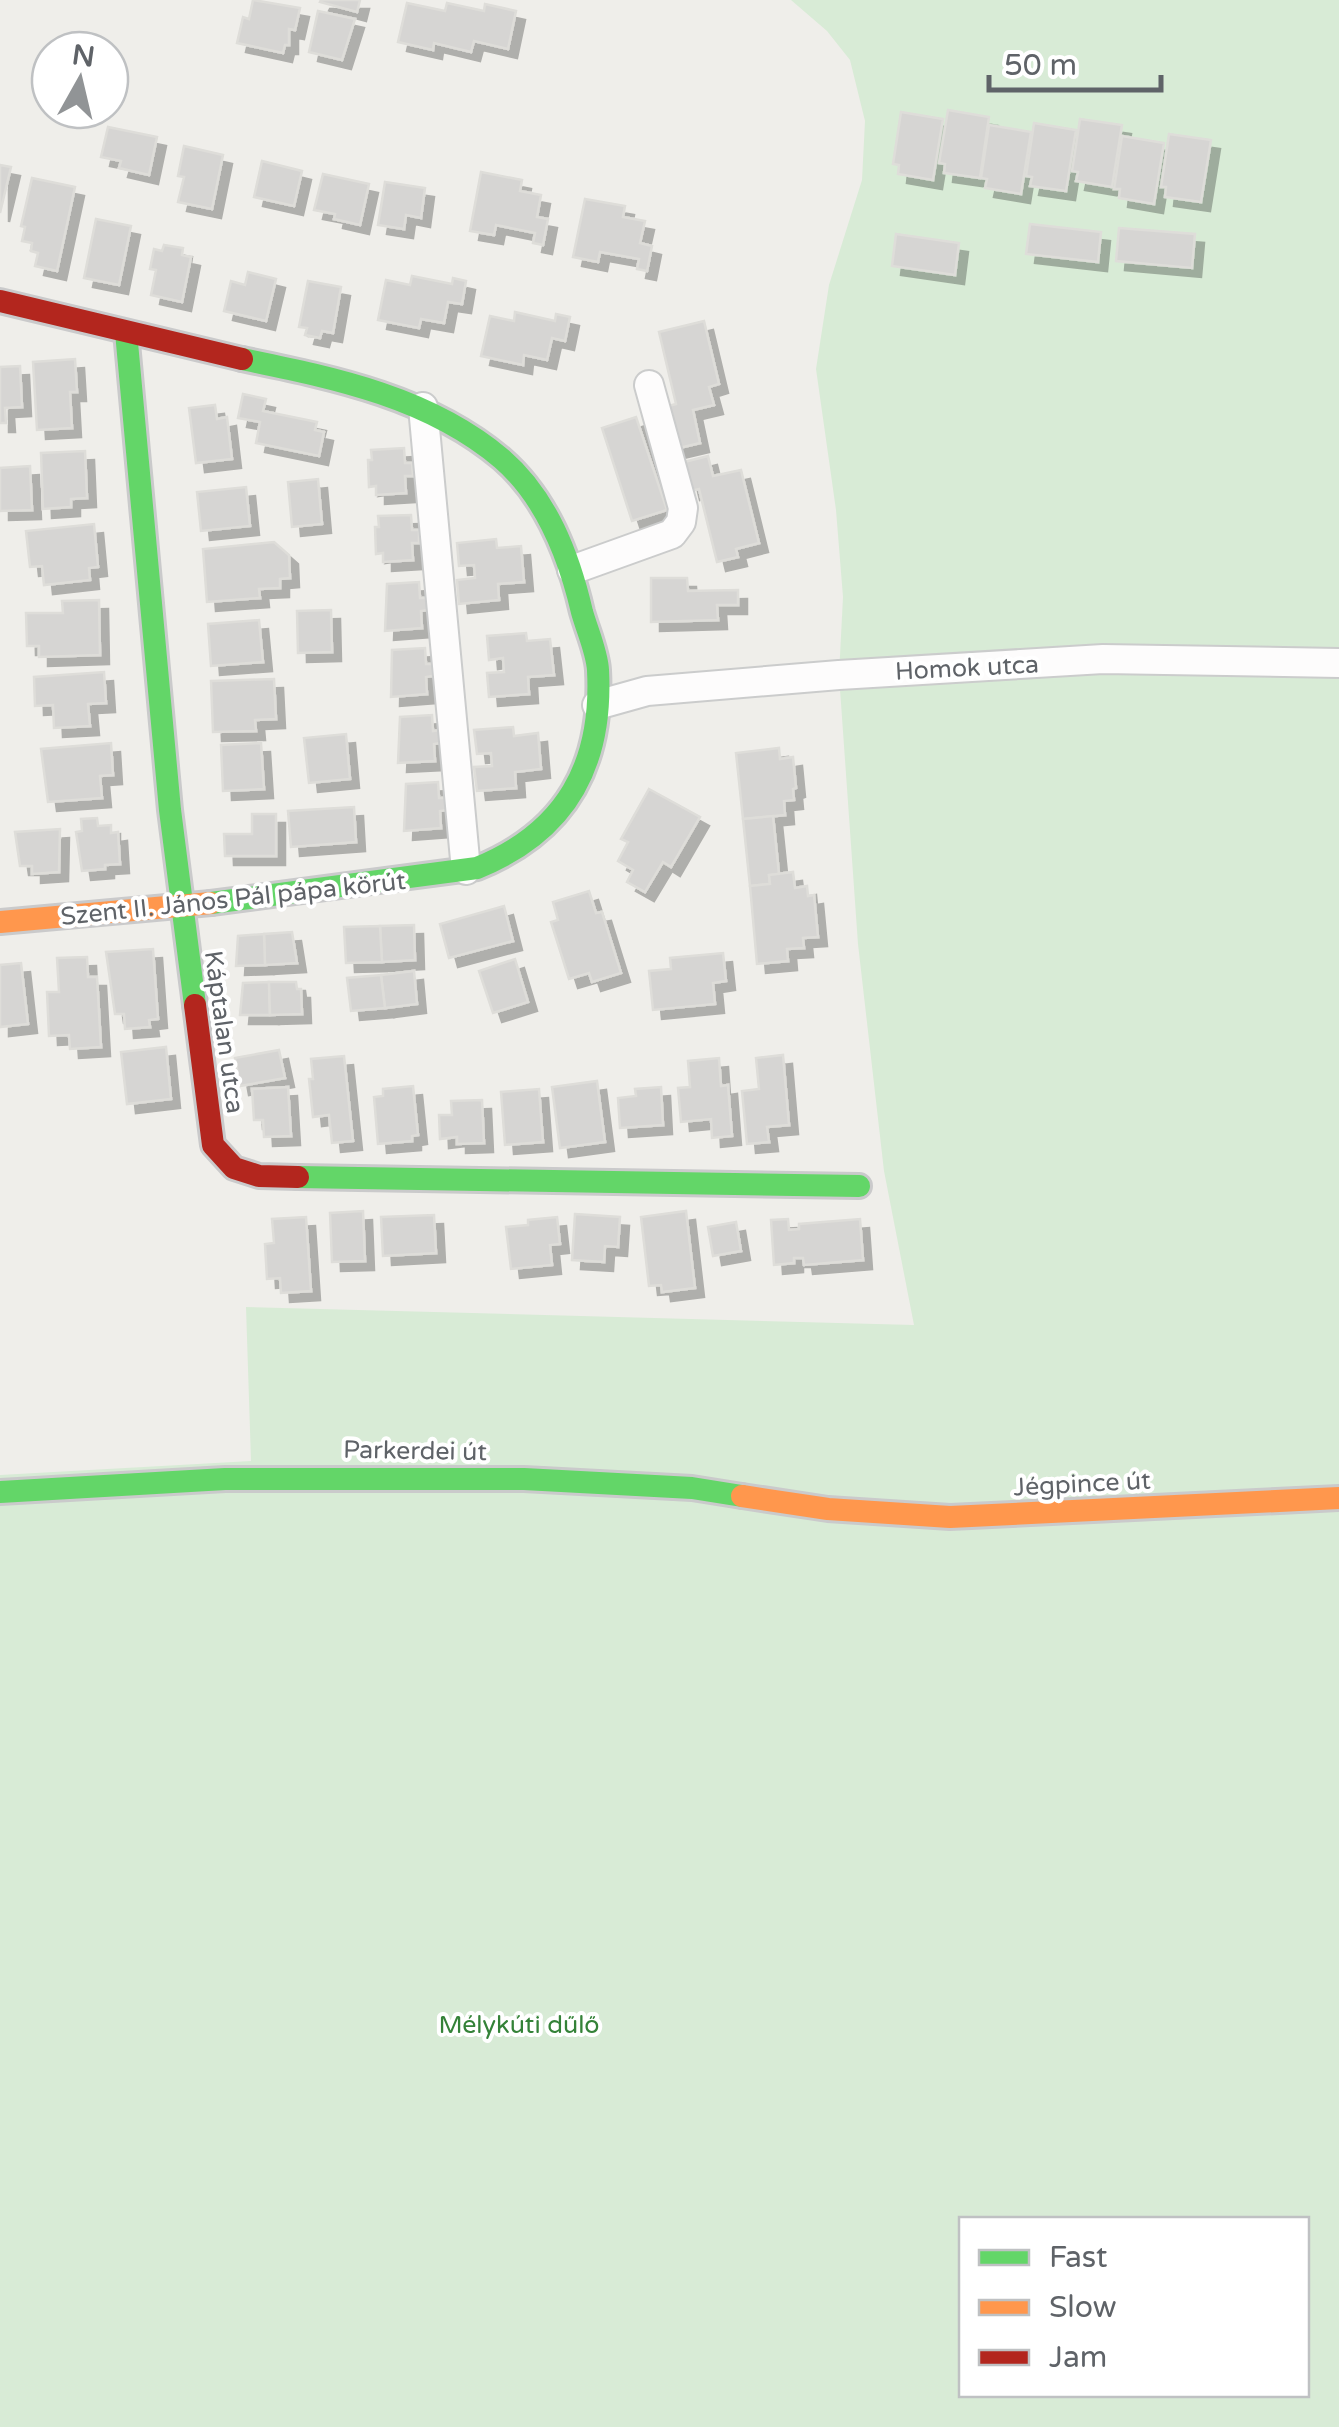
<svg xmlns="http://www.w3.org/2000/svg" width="1339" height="2427" font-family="'Varela Round',sans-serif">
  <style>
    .green { fill: #d8ebd6; fill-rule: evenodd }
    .building { fill: #d6d5d3; stroke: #deddd9; stroke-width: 2.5; filter: url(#shadow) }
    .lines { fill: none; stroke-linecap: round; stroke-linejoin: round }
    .street-casing { stroke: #cbcccc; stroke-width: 32 }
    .fast-casing { stroke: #cacacb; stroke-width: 28 }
    .slow-casing { stroke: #cacacb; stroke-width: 28 }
    .jam-casing { stroke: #cacacb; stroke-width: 28 }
    .street { stroke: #fdfcfc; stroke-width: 28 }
    .fast { stroke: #63d668; stroke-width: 22 }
    .slow { stroke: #ff974d; stroke-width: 22 }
    .jam { stroke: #b3261e; stroke-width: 22 }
    .labels { text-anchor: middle; stroke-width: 8; stroke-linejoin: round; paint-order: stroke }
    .street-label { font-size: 25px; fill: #5f6368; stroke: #fff }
    .park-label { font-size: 25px; fill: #348238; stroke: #fff }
  </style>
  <defs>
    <filter id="shadow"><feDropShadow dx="9" dy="9" stdDeviation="0" flood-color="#0004"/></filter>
  </defs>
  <rect width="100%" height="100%" fill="#efeeea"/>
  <path class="green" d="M791,0H1339V2427H0V1475L251,1461L246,1307L914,1325L884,1171L858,944L839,675L843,597L836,510L816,369L829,285L862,180L865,121L850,60L827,31ZM962,2220H1306V2394H962Z"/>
  <g class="building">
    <path d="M253,0L300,8L295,30L289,29V45H285L283,53L237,43L243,17L249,19Z"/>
    <path d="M321,0H360L357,12L320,2Z"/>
    <path d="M407,3L445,11L447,3L484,11L485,4L516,11L508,49L474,41L471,52L434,43L433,50L398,42Z"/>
    <path d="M318,11L355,19L342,60L309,52Z"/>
    <path d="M948,110L989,117L980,178L944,173L945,164L939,163Z"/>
    <path d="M901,112L943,119L933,180L898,174L899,165L893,164Z"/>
    <path d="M1080,119L1122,125L1112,187L1076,181L1078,172L1072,171Z"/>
    <path d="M1034,123L1076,130L1066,191L1030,186L1032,177L1026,176Z"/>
    <path d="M989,125L1031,132L1021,194L985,188L987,179L981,178Z"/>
    <path d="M108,127L157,137L149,175L119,168L121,161L101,157Z"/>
    <path d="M1169,134L1211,140L1201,202L1165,197L1166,187H1161Z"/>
    <path d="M1122,136L1164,143L1154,204L1119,198L1120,189H1114Z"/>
    <path d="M184,146L223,155L212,209L178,202L184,177L178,176Z"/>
    <path d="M262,161L302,171L294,206L254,197Z"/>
    <path d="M0,165L11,167L0,213Z"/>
    <path d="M481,172L522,180L520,191L541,195L537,217L548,219L543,245L533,243L535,233L496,225L494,235L470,231Z"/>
    <path d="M323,174L369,184L360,225L334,219L335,214L314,210Z"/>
    <path d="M32,178L75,187L57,271L35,266L38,253L31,251L32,243L22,241L25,227L21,226Z"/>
    <path d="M385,182L425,188L421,218L406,215L404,229L378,225Z"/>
    <path d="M585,199L625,206L623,217L645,221L640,243L652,246L647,271L637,269L639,259L600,252L598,262L573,257Z"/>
    <path d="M96,219L131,226L119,285L84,278Z"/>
    <path d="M1030,224L1101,232L1098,262L1026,254Z"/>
    <path d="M1119,228L1195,234L1192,268L1116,261Z"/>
    <path d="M896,234L959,243L955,275L892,266Z"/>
    <path d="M164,245L183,248L182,255L191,257L182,302L151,295L156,270L150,269L154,249L162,251Z"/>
    <path d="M248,272L276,279L266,321L224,311L231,281L245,285Z"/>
    <path d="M412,276L452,284L453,278L466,281L462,304L448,302L444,323L421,319L419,328L378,320L386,280L410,285Z"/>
    <path d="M308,281L341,287L333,333L322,331L320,338L305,335L307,328L299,327Z"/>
    <path d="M515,312L555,321L556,314L570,317L565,341L552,338L547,360L524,355L523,365L481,356L490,316L514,321Z"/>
    <path d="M704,321L719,384L709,387L714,405L693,410L700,443L675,449L665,407L676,404L659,332Z"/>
    <path d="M75,359L77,392H70L72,428L37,430L33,362Z"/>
    <path d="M20,366L22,407L5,408L6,423H0V367Z"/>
    <path d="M243,394L266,399L263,411L317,422L315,430L324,432L319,456L256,443L260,422L238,418Z"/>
    <path d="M215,405L217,419L227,417L232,459L196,463L189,408Z"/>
    <path d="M636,417L667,510L632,521L602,428Z"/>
    <path d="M404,448L405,463H412L413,476H405L406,493L376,495V486L369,487L368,460H372L371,450Z"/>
    <path d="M85,451L87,498L71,499V507L43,509L41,453Z"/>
    <path d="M708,456L713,476L741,470L759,543L736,549L738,557L717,562L699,489L691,491L684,462Z"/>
    <path d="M30,466L32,510L0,511V468Z"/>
    <path d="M318,479L322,524L292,527L288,482Z"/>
    <path d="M246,487L250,526L201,531L197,492Z"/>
    <path d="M411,515L412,530H419V543H412L413,560L383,562V553L376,554L375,527H379L378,516Z"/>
    <path d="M94,524L98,567L89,568L90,580L44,585L42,566L30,567L26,531Z"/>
    <path d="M496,539L497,548L521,546L524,582L498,584L499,600L459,604L457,580L475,578L474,565L459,566L457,543Z"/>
    <path d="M274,542L289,555L290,578L280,579V588L259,589L260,598L207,602L203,549Z"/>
    <path d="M651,578H687L688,591L738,590V605H717L718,620L651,622Z"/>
    <path d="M419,582L420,598H427L428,610L421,611L422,628L385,631L387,584Z"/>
    <path d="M99,600L100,655L39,657V646H27L26,613H63L62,601Z"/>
    <path d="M331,610L332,652L298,653L297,611Z"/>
    <path d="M259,620L263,662L211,666L208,624Z"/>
    <path d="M526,633L527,641L550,639L554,675L528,677L529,694L489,697L487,673L504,672L503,658L489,660L487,636Z"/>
    <path d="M425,648L426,664H433V676L426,677L427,694L391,697L392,650Z"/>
    <path d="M104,672L106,703L88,704L90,726L54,728L53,705L35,706L34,677Z"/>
    <path d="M274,679L276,719L255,720L256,731L213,732L211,681Z"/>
    <path d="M432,715L433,731L440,730L441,743L434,744L435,761L398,763L400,717Z"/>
    <path d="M513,727L514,736L538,733L541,769L515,772L516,788L477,791L474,767L492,766L491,753L477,754L474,730Z"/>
    <path d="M346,734L350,779L309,783L304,738Z"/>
    <path d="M111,743L113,775L100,776L102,798L48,802L41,749Z"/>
    <path d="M261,743L264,789L223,791L221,745Z"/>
    <path d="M779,748L780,759L793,757L796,788L793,789L794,800L784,801L785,815L743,819L736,753Z"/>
    <path d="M438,782L439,798H446L447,810L440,811L441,828L404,831L406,784Z"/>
    <path d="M649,789L700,817L671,867L663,862L645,892L627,882L633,870L618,861L628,842L621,839Z"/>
    <path d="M354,807L356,842L291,847L288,811Z"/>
    <path d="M252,814H276V856H225L224,834H252Z"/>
    <path d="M773,816L779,874L769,875L770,884L750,886L743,819Z"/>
    <path d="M97,818L98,826L111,825V833L118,832L120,864L105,865V869L82,871L76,832L82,831L81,819Z"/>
    <path d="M60,829L59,872L32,874V866H20L15,832Z"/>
    <path d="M793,872L795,888L807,886L808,896L814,895L818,937L803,938L804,948L787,949L788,961L757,964L750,886L770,884L769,875Z"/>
    <path d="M589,891L596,913L602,912L621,973L592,982L589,973L569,979L551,922L558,920L553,902Z"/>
    <path d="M504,906L513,941L449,958L440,924Z"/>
    <path d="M414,925L415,960L382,962L380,926Z"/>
    <path d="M380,926L382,962L346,963L344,927Z"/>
    <path d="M292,932L297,963L265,965L264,934Z"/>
    <path d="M264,934L265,965L236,966L238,936Z"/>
    <path d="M153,949L158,1019L149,1020L150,1027L125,1029L124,1014H115L106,952Z"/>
    <path d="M723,953L726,981L713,983L715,1004L653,1010L649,971L671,969L670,958Z"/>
    <path d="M87,957L88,977H97L101,1047L70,1049L69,1035L49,1036L47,992H59L57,958Z"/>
    <path d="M515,959L528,1002L493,1013L479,971Z"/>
    <path d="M21,963L28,1024L0,1027V965Z"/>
    <path d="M414,971L417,1004L385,1008L381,975Z"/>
    <path d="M381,975L385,1008L351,1011L347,978Z"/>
    <path d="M269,982L270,1015H240L243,983Z"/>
    <path d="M269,982H296L297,989H301L302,1014L270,1015Z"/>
    <path d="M166,1047L171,1099L127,1104L121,1052Z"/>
    <path d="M279,1050L285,1078L240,1086L235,1058Z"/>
    <path d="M783,1055L789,1125L767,1127L769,1142L747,1144L742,1091L759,1089L756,1058Z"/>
    <path d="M344,1056L353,1141L332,1143L329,1115L313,1117L309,1079H313L311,1059Z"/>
    <path d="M719,1058L721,1086L728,1085L732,1136L712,1138L711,1119L681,1122L678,1088L690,1087L688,1061Z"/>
    <path d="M597,1081L605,1142L560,1148L552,1087Z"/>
    <path d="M413,1086L418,1135L412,1136V1141L378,1144L374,1097L383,1096V1089Z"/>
    <path d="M288,1087L291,1136L264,1137L263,1120H254L252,1089Z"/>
    <path d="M661,1087L663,1125L620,1128L618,1098L636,1096L635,1089Z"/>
    <path d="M539,1089L543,1142L505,1145L501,1092Z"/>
    <path d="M482,1100L484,1143L457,1144V1137L440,1139L439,1115H452L451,1101Z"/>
    <path d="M363,1211L365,1261L332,1262L330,1213Z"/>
    <path d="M686,1211L695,1288L662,1292L661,1285L649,1286L641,1217Z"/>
    <path d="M575,1214L620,1217L618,1247L605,1246L604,1262L572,1260Z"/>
    <path d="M434,1215L436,1253L383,1256L381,1217Z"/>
    <path d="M306,1217L311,1291L281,1293L280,1278L267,1279L265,1244L274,1243L272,1219Z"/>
    <path d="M557,1217L560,1244L550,1245L552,1265L511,1269L506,1227L528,1225V1220Z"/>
    <path d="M788,1219L789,1230L799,1229V1224L860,1219L863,1260L804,1265L803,1258H794V1263L774,1265L771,1220Z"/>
    <path d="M736,1222L741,1251L713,1256L708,1227Z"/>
  </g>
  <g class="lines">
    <defs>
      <g id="street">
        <path d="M423,407L466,870"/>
        <path d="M572,570L672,534L681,522L683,508L649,385"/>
        <path d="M597,705L647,691L839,675L1103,659L1339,663"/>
      </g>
      <g id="fast">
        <path d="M126,332L170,810L195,1005"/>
        <path d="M211,903L477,868C566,832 603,765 598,670C597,652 587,630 582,612C569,556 547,498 502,459C429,397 334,378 242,359"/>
        <path d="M298,1177L859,1186"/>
        <path d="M0,1492L225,1479H524L692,1488L742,1496"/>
      </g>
      <g id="slow">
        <path d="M0,922L211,903"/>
        <path d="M742,1496L828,1509L950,1517L1339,1498"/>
      </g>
      <g id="jam">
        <path d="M0,301L242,359"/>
        <path d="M195,1005L213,1145L234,1168L259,1176L298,1177"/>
      </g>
    </defs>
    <use href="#street" class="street-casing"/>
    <use href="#fast" class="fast-casing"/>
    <use href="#slow" class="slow-casing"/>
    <use href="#jam" class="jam-casing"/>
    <use href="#street" class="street"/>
    <use href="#fast" class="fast"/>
    <use href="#slow" class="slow"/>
    <use href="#jam" class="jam"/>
  </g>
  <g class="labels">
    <g class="street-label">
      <text transform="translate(967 667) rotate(-3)" y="9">Homok utca</text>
      <text transform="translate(233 898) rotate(-6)" y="9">Szent II. János Pál pápa körút</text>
      <text transform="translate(225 1032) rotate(82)" y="9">Káptalan utca</text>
      <text transform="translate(415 1450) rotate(1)" y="9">Parkerdei út</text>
      <text transform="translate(1082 1483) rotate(-3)" y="9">Jégpince út</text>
    </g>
    <g class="park-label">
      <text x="519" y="2033">Mélykúti dűlő</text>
    </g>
  </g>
  <rect x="959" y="2217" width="350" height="180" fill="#ffffff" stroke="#bfc1c3" stroke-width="2.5"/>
  <rect x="979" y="2250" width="50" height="15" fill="#63d668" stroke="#bfc1c3" stroke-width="2.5"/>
  <text x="1049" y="2267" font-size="30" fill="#5f6368">Fast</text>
  <rect x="979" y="2300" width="50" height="15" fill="#ff974d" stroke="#bfc1c3" stroke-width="2.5"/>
  <text x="1049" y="2317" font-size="30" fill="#5f6368">Slow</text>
  <rect x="979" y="2350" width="50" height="15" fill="#b3261e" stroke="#bfc1c3" stroke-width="2.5"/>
  <text x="1049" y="2367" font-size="30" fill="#5f6368">Jam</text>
  <g transform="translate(80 80) rotate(8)"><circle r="48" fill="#ffffff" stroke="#bfc1c3" stroke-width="2.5"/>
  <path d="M0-8L18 38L0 25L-18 38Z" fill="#919496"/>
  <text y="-15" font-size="28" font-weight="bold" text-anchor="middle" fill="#5f6368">N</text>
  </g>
  <path d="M989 75v15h172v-15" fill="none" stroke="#5f6368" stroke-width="5"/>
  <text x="1004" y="75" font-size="30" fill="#5f6368" stroke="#ffffff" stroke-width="8" paint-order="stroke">50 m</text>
</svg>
